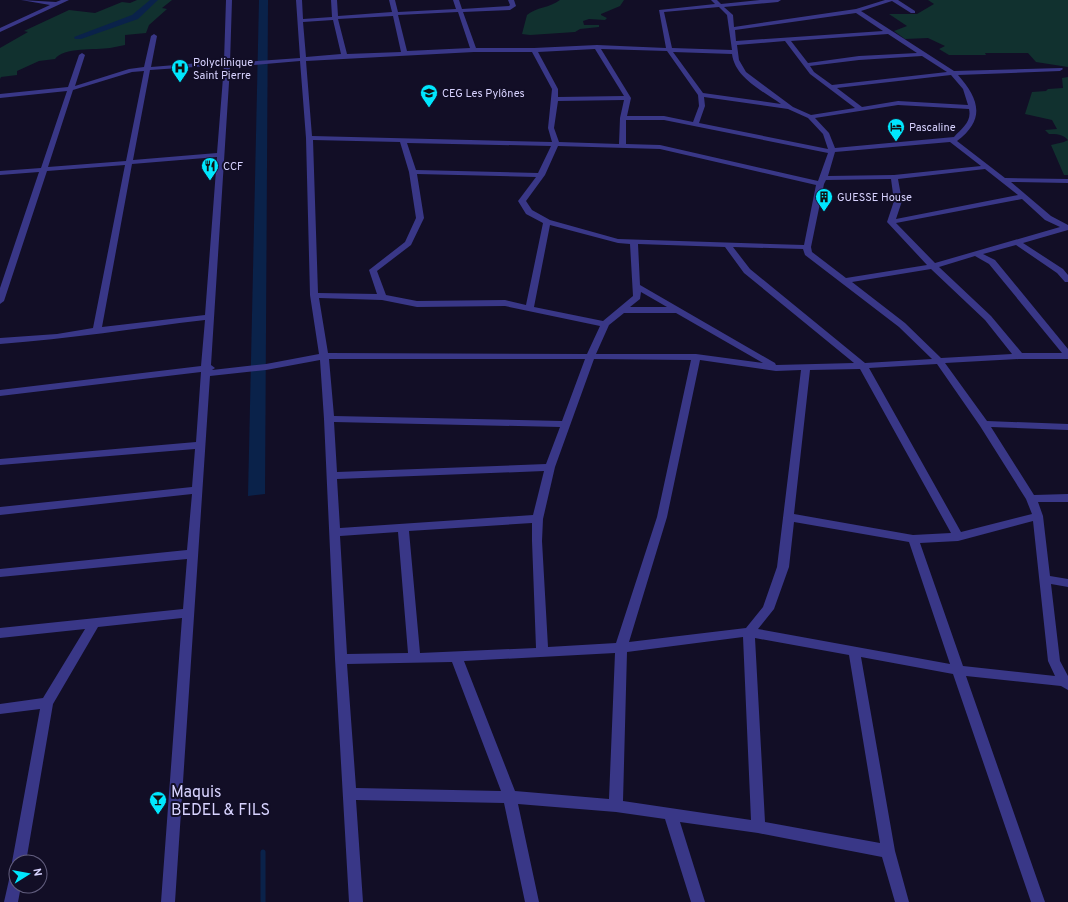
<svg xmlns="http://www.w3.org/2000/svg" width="1068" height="902" font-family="Overpass,sans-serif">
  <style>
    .green { fill: #11312f }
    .water { fill: #0a224a }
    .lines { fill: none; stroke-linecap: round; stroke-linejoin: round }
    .stream { stroke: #0a224a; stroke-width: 5 }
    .canal { fill: #0a224a; fill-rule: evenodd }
    .minor { fill: #393787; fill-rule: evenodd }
    .labels { text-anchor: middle; stroke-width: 4; stroke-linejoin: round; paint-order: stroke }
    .far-poi-label { font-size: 11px; fill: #d8d3ff; stroke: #120e26; text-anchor: start }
    .near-poi-label { font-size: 16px; fill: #d8d3ff; stroke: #120e26; text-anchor: start }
  </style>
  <rect width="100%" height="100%" fill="#120e26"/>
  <g class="green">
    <path d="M137,0H172L162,8L167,9L149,25L146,33L125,35V45C120,46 115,47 110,48C96,50 63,47 55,59L39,61L17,71V75L1,77L0,79V48L28,32L24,31L69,10L95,13L122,2L130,3Z"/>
    <path d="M560,0H624L620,6L601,14V15L607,18L605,20L589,19L583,21L584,25H599V27L580,29L575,32L530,35L522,34L527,15C536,7 550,8 560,0Z"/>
    <path d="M928,0H1068V67L1036,62L1028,53H985L986,55H949L939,49L945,46L928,38L905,39L894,31L907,26L889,14H917L934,4Z"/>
    <path d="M1068,77V175H1064L1051,145L1064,142L1068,140C1063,134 1056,134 1049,134L1045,130L1057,129L1052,120L1025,114L1032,92L1046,91L1048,89L1063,88L1062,78Z"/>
  </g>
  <path class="water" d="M259,0H268L265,494L248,496Z"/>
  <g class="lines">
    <path class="stream" d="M263,852V902"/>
    <path class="canal" d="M150,0H158L138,19L81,39H75L74,37L132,15Z"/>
    <g class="minor">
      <path d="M21,0L56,2L61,0H69L0,32V28L50,5Z"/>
      <path d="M226,0H232L230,63L300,58L296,0H302L303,19L332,17L331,0H337L338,16L392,12L389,0H395L398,12L456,9L453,0H459L462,9L509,6L510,5L508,0H514L516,6L510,10L463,12L476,48H534L597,45L666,48L659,10L715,4L711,0H717L721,4L760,0H781L778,2L724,7L733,15L734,27L856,9L885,0H898L915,11V13H911L892,1L861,11L954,71L1062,68L1063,69L1060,71L958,75C979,99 986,119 957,141L1005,178L1068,179V183L1011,182L1051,216L1068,225V230L1023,243L1063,269L1068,275V282H1065L1057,273L1016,245L983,254L995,260L1068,349V359H1019L945,363L987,421L1068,424V430L991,427L1034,495L1068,494V502H1038L1043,516L1050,576L1068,579V587L1051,584L1060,661L1068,676V690L1061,686L966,676L1045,902H1031L953,674L861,657L895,851L909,902H895L882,857L758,833L680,822L705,902H691L665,819L616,812L518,804L539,902H525L504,803L356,800L363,902H349L335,659L324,419L320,360L266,370L210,376L175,902H161L182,618L98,627L53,704L26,862H16V867H14L12,862L40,709L0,714V704L43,698L85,629L0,638V628L183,609L187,559L0,577V569L187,550L192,494L0,515V507L192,487L195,449L0,465V459L196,442L201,372L0,396V390L201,366L205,320C137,328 69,339 0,344V338L57,334L93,328L125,165L47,171L4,301L0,304V288L39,172L0,175V171L41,168L67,91L0,98V94L68,87L79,55L82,53L85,55L75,86L129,69L144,67L151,36L154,34L157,36L151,67L224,61ZM719,7L727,15L732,50L672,48L664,12ZM458,12L470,48L407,51L398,15ZM856,13L883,31L736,41L735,30ZM393,16L401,52L347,54L338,19ZM333,20L341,54L306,57L303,22ZM888,34L917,53L859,56L808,63L791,41ZM785,41L810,74L855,108L811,115L793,107L746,72L739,60L737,45ZM595,49L624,96L558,97V89L538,52ZM601,49L667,51L698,95L699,106L693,122L664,116H627L631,98ZM474,52H532L552,89L548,128L552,142L312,136L306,61ZM673,52L732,54C735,78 763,91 781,104L703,93ZM922,56L947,72L832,85L814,72L810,66L859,60ZM300,61L306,138L310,295L319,354L266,364L212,370L215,368L211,365L230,67ZM224,65L217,153L133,160L150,70ZM144,71L126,161L48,167L73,90L132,72ZM951,75L963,89L968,105L898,101L862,107L837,88ZM704,97L788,109L808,118L823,134L828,149L699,123L705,106ZM624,100L620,118L619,144L559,142L554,128L558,101ZM898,105L969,109C972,122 962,128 954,137L835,148L829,133L815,118ZM626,120H664L828,153L818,181L660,145L626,144ZM313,140L400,142L409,172L416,218L405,242L369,270L377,294L318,293ZM950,142L981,166L894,175L828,176L835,152ZM407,143L551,146L538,173L416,170ZM558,146L660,149L816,185L804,245L618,239L550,220L532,210L526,201L545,175ZM217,157L205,315L102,327L132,164ZM985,169L1018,195L896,219L902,201L898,179ZM417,174L536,177L518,201L526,214L543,223L526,305L505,300L417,301L386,295L377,271L411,245L424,218ZM891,179L894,201L887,222L927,265L846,278L812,252L811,247L824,184L826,180ZM1022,199L1045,220L1060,227L935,263L896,223ZM550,225L618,243L630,244L633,296L603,321L534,307ZM638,244L725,247L744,273L854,363L776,365L775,363L640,285ZM733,247L803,249L805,255L899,327L932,359L865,363L750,269ZM975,256L989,264L1062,353H1022L991,316L939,267ZM931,269L985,320L1012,354L941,358L905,323L852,282ZM641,292L667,307H630L640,299ZM319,298L382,300L417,307L505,306L600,326L587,354L328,353ZM624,313H676L763,363L696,354H596L609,325ZM329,359H585L562,421L334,416ZM594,359L691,360L657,517L616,643L548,647L542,541L543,519L555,467ZM700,360L776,371L801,370L777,567L763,607L746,628L629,642L667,517ZM937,364L980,426L1026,499L1032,514L961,532L869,368ZM860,369L951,533L913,535L794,514L810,370ZM334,422L560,427L546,464L337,472ZM544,471L533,515L340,528L337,479ZM1033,521L1048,661L1055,676L963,666L920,543L958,541ZM794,522L909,542L950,664L758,629L774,609L789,567ZM532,523V541L536,648L420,653L409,531ZM398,532L408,653L347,654L340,536ZM743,637L751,820L623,801L627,652ZM755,638L849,655L880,843L765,822ZM615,653L609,799L515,791L464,661ZM452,662L501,791L356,788L347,664Z"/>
      <path d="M16,869V886H21L18,902H4L11,871Z"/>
    </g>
  </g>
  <defs>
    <symbol id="hospital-pin" viewBox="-11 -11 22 30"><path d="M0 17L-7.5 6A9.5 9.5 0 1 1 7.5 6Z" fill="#00e7fe" stroke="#120e26"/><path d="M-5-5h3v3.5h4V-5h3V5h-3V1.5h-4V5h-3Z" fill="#111"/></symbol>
    <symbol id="university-pin" viewBox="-11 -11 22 30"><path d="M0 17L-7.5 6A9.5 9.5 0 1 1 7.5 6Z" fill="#00e7fe" stroke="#120e26"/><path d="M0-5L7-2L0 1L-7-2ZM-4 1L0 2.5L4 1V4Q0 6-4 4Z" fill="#111"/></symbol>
    <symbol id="hotel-pin" viewBox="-11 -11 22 30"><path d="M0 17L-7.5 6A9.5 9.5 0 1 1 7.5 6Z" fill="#00e7fe" stroke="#120e26"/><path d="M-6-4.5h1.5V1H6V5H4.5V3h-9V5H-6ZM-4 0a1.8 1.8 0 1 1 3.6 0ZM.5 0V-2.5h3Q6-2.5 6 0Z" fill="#111"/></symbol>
    <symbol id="restaurant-pin" viewBox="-11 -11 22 30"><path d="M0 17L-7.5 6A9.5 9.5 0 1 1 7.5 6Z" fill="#00e7fe" stroke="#120e26"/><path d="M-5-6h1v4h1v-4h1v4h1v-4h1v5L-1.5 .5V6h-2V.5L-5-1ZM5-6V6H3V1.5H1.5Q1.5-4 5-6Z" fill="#111"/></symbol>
    <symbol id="building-pin" viewBox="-11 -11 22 30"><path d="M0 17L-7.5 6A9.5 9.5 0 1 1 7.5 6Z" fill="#00e7fe" stroke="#120e26"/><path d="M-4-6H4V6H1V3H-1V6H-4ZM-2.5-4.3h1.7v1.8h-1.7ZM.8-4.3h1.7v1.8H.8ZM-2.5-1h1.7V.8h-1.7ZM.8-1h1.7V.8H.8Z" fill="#111"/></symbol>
    <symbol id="bar-pin" viewBox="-11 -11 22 30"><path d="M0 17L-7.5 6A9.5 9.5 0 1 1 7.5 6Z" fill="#00e7fe" stroke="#120e26"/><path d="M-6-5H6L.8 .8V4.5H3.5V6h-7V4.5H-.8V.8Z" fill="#111"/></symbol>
  </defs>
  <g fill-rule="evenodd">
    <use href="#hospital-pin" x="170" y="58" width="20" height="27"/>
    <use href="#university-pin" x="419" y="83" width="20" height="27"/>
    <use href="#hotel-pin" x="886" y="117" width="20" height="27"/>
    <use href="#restaurant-pin" x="200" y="156" width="20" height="27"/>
    <use href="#building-pin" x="814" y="187" width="20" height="27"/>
    <use href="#bar-pin" x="148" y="790" width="20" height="27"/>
  </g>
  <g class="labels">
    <g class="far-poi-label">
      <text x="193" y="66">Polyclinique<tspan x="193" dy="13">Saint Pierre</tspan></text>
      <text x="442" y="97">CEG Les Pylônes</text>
      <text x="909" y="131">Pascaline</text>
      <text x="223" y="170">CCF</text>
      <text x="837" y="201">GUESSE House</text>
    </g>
    <g class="near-poi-label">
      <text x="171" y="797">Maquis<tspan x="171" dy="18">BEDEL &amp; FILS</tspan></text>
    </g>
  </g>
  <g transform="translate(28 874) rotate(79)"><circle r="19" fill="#120e26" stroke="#615d7d"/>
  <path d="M0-3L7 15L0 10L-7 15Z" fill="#00e7fe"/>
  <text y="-6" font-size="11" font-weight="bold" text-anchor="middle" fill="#d8d3ff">N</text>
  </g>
</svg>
